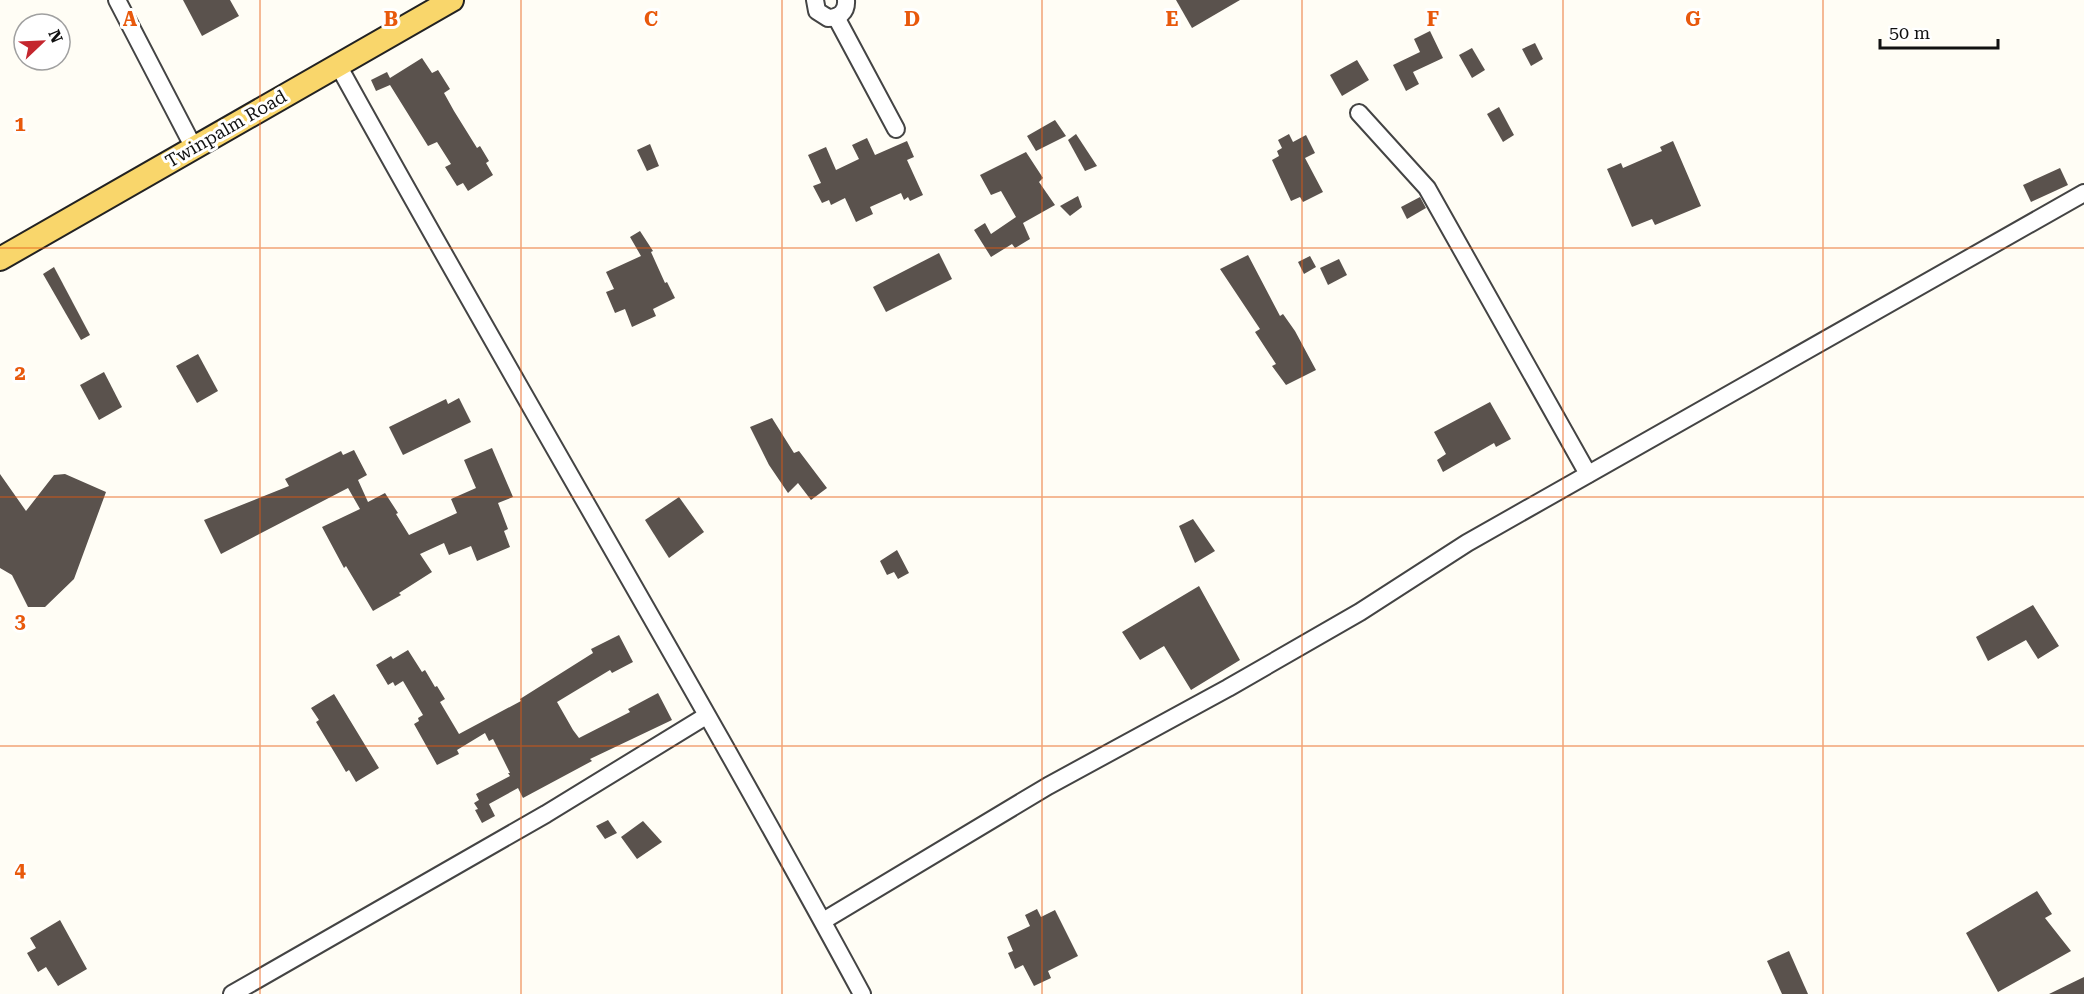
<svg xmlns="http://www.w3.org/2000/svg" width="2084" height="994" font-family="'Roboto Serif',serif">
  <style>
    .building { fill: #5a524d }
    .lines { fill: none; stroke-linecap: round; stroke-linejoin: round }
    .minor-casing { stroke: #444; stroke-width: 20 }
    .major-casing { stroke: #222; stroke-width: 26 }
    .minor { stroke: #fff; stroke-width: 16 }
    .major { stroke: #f9d66b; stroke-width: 22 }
    .grid { fill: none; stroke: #e8590c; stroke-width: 1.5; stroke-opacity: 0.55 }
    .labels { text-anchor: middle; stroke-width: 6; stroke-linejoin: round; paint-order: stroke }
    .street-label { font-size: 18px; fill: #111; stroke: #fff }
    .grid-label { font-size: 20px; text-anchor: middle; font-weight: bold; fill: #e8590c; stroke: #fff; stroke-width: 6; stroke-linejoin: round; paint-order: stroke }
  </style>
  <rect width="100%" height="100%" fill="#fffdf5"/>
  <g class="building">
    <path d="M183,0H230L239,16L202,36Z"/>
    <path d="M1176,0H1240L1192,28Z"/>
    <path d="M1430,31L1443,58L1413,72L1419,84L1406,91L1393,65L1420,52L1414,39Z"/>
    <path d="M1535,43L1543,59L1531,66L1522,49Z"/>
    <path d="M1472,48L1485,70L1472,78L1459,55Z"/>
    <path d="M422,58L432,73L438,70L450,89L444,93L454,111L477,148L480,146L489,161L486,163L493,175L468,191L463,183L457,186L445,167L451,164L437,142L428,146L390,85L376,91L371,80L387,72L390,78Z"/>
    <path d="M1357,60L1369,80L1342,96L1330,75Z"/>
    <path d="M1499,107L1514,135L1503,142L1487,114Z"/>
    <path d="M1055,120L1066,136L1036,151L1027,136Z"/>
    <path d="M1076,134L1097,166L1085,171L1068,140Z"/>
    <path d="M1289,134L1293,142L1306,135L1315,153L1305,158L1323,192L1303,202L1300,197L1291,201L1272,160L1279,156L1277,151L1282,148L1278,140Z"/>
    <path d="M867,138L875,155L907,141L914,157L907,160L923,195L910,201L908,197L904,200L901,193L870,207L873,214L856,222L845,198L831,205L829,200L822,203L813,186L821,183L808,155L826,147L836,170L859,159L852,145Z"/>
    <path d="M1673,141L1701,206L1655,225L1652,219L1632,227L1607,169L1621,163L1623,168L1662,151L1660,147Z"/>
    <path d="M650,144L659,166L647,171L637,150Z"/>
    <path d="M1026,152L1043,178L1039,182L1055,205L1023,223L1030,239L1015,248L1012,244L991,257L974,230L985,223L991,234L1016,217L1001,191L991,195L980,175Z"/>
    <path d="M2060,168L2068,185L2031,202L2023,185Z"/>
    <path d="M1078,196L1082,207L1070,216L1060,206Z"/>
    <path d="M1420,197L1426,208L1407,219L1401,207Z"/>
    <path d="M640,231L653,251L651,252L665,283L667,282L675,298L653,309L656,316L632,327L625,309L615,313L606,292L614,289L606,272L641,256L630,237Z"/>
    <path d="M939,253L952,279L886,312L873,287Z"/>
    <path d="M1248,255L1280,316L1283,314L1295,331L1316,370L1286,385L1272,366L1276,364L1255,332L1260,329L1220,269Z"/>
    <path d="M1310,256L1316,267L1304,274L1298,262Z"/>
    <path d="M1339,259L1347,275L1328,285L1320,268Z"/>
    <path d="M54,267L90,335L81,340L43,274Z"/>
    <path d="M198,354L218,391L197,403L176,366Z"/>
    <path d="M104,372L122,407L99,420L80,385Z"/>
    <path d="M459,398L471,422L403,455L389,427L446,399L448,404Z"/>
    <path d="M1490,402L1511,439L1496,447L1494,443L1443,472L1437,460L1446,454L1434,432Z"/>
    <path d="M772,418L794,453L799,451L827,488L811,500L798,483L788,493L769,465L750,427Z"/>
    <path d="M492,448L513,497L498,503L508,529L504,531L510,547L477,561L471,546L449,555L444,543L420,554L432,572L399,593L401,595L373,611L346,566L344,568L322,527L360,509L348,488L221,554L204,520L289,486L285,479L341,451L343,455L354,450L367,475L358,480L368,502L385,493L398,513L396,514L409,535L457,513L451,499L476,488L464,460Z"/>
    <path d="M0,474L26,511L54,475L65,474L106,492L74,579L45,607H28L12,575L0,568Z"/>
    <path d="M679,497L704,532L669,558L645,520Z"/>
    <path d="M1193,519L1215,551L1195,563L1179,526Z"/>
    <path d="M897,550L909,573L898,579L894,572L887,575L880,561Z"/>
    <path d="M1199,586L1240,660L1191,690L1164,646L1140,660L1122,632Z"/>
    <path d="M2033,605L2059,646L2038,659L2026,640L1988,661L1976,637Z"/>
    <path d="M619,635L633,662L612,673L610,670L557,702L573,730L579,738L630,712L628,709L658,693L672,720L590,759L592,761L523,798L518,788L489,804L495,816L482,823L475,810L478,809L474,803L479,800L476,794L510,776L508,773H510L493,739L489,741L485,733L457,750L459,754L437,765L414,724L419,721L418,718L423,715L403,681L395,686L393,682L388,685L376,665L391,656L393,659L408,650L422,672L425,670L435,687L437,686L445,699L440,702L459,734L521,701L520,699L593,653L591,649Z"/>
    <path d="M334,694L379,768L356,782L349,770L346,772L339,760L316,722L319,720L311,708Z"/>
    <path d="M608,820L617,833L605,839L596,826Z"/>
    <path d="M643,821L662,842L637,859L621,837Z"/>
    <path d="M2037,891L2052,914L2045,918L2071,951L1998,992L1966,933Z"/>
    <path d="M1037,909L1041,917L1055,910L1078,956L1048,971L1051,978L1034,986L1023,965L1015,969L1008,953L1013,951L1007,937L1030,926L1025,915Z"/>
    <path d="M60,920L87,969L58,986L46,967L38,972L27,953L36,948L30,938Z"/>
    <path d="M1789,951L1808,994H1782L1767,961Z"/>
    <path d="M2084,977V994H2049Z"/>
  </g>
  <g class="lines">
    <defs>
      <g id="minor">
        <path d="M117,0L194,148"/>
        <path d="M815,0L817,11L828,18C839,18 847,12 846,0"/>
        <path d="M836,17L896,129"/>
        <path d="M338,65C510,377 693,682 862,994"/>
        <path d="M1359,113L1427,188L1588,474"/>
        <path d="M823,921L1048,786L1228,688L1360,612L1467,543L2084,193"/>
        <path d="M232,994L546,814L706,716"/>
      </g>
      <path id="major" d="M0,259L452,0"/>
    </defs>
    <use href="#minor" class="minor-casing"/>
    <use href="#major" class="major-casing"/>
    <use href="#minor" class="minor"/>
    <use href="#major" class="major"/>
  </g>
  <path class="grid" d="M260,0V994M521,0V994M782,0V994M1042,0V994M1302,0V994M1563,0V994M1823,0V994M0,248H2084M0,497H2084M0,746H2084"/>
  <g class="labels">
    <g class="street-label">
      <text transform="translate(226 129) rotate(-30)" y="6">Twinpalm Road</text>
    </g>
  </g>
  <g class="grid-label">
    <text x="130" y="26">A</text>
    <text x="391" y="26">B</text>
    <text x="651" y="26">C</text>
    <text x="912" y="26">D</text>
    <text x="1172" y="26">E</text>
    <text x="1433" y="26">F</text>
    <text x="1693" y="26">G</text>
    <text x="20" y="131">1</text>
    <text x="20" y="380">2</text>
    <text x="20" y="628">3</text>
    <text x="20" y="877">4</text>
  </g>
  <g transform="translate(42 42) rotate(67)"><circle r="28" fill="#ffffff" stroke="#a0a0a0" stroke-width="1.5"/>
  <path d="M0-4.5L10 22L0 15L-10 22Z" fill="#c4262e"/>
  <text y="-9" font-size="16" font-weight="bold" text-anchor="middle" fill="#111111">N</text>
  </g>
  <path d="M1880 39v9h118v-9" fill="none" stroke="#111111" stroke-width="3"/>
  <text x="1889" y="39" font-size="18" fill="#111111" stroke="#ffffff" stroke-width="4.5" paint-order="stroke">50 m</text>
</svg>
